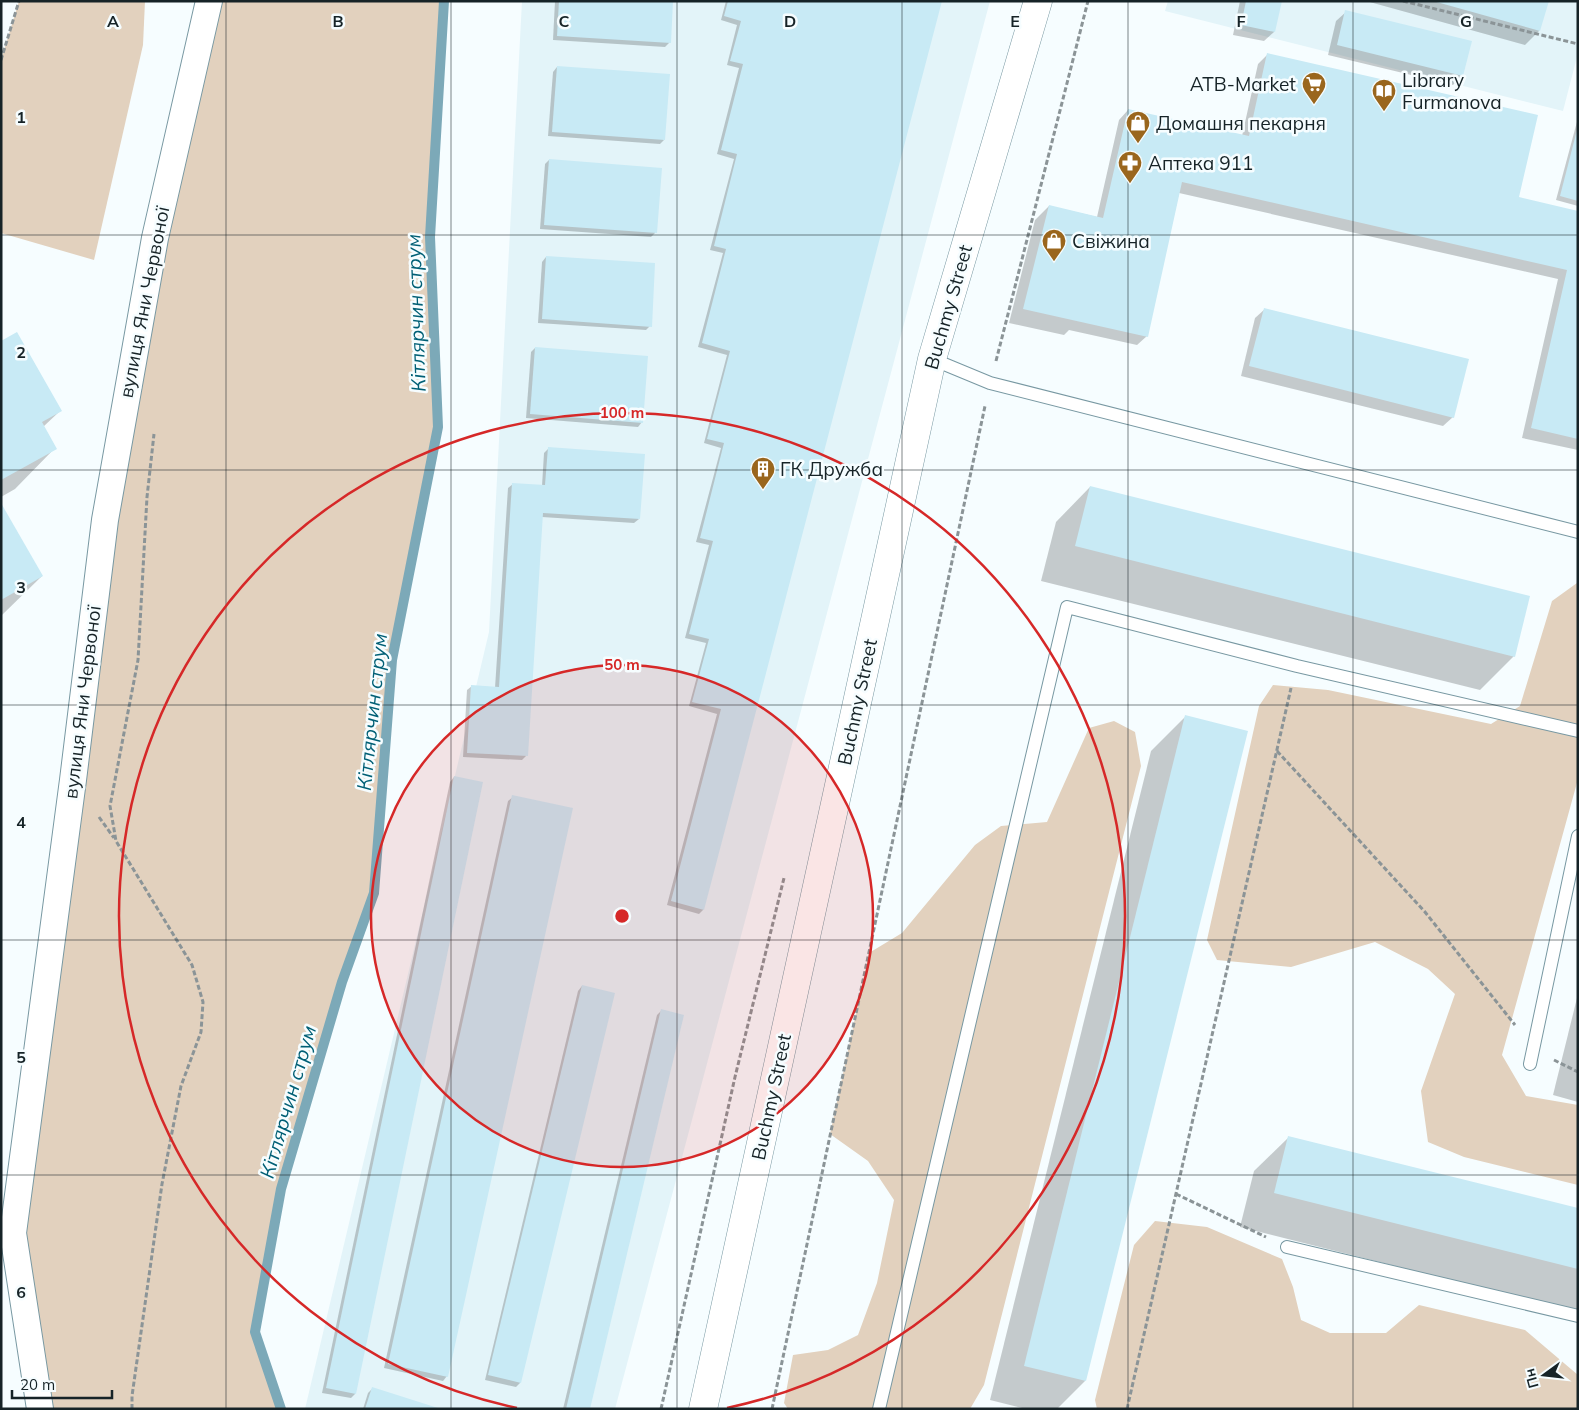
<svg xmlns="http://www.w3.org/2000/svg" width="1579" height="1410" font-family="Mulish,sans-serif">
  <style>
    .built { fill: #e3f4f9 }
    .green { fill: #e2d1be }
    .shadow { fill: #0003 }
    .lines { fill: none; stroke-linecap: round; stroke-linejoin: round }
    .stream { stroke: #7ca9b8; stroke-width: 10 }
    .building { fill: #c8eaf5 }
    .service-casing { stroke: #7898a2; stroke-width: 14 }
    .minor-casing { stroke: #7898a2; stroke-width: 28 }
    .tertiary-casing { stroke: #7898a2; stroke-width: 29 }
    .path { stroke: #8b9497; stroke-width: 3; stroke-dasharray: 5 2.5; stroke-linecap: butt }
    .service { stroke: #fff; stroke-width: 12 }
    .minor { stroke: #fff; stroke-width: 26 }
    .tertiary { stroke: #fff; stroke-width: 28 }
    .grid { fill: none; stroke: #162327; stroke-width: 1; stroke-opacity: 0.55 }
    .ring { fill: none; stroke: #d62828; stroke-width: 2.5 }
    .labels { text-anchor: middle; stroke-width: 5; stroke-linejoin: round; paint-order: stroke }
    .poi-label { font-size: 19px; fill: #162327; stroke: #f6fdff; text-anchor: start }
    .street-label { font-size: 19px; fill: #162327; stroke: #f6fdff }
    .water-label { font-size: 20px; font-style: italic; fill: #005f75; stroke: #f6fdff }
    .grid-label { font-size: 16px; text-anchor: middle; font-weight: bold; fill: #162327; stroke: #f6fdff; stroke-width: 5; stroke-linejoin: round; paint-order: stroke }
    .centre { fill: #d62828; stroke: #f6fdff; stroke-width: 2.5 }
    .ring-label { font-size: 15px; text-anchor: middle; font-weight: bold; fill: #d62828; stroke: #f6fdff; stroke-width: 5; stroke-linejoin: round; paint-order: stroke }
  </style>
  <rect width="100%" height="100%" fill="#f6fdff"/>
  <g class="built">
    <path d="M522,1H990L615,1409H305L489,632Z"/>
    <path d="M1168,1H1578V53L1563,111L1165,11Z"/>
  </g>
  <g class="green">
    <path d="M19,1H145L143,45L94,260L1,233V60Z"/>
    <path d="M209,1H443V21L429,237L436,427L390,660L373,892L341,981L280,1189L254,1332L278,1404L283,1409H40L21,1179L105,520Z"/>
    <path d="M1577,583L1578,779L1502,1055L1526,1096L1578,1105V1185L1464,1157L1428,1142L1421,1091L1455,994L1428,969L1375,942L1291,967L1217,960L1207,940L1259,706L1273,685L1328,690L1491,724L1520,706L1552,601Z"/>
    <path d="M1114,721L1135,732L1141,766L984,1385L970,1409H788L784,1403L793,1355L828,1350L858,1335L877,1283L894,1200L868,1161L830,1134L869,953L902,933L975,845L1001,826L1047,822L1089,728Z"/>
    <path d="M1155,1221L1207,1227L1282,1259L1293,1287L1301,1320L1330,1333H1386L1419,1305L1525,1330L1578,1375V1409H1097L1095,1400L1134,1245Z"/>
  </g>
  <g class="shadow">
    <path d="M555,1H672L670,42L665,47L553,40Z"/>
    <path d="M726,1H940L703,910L699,914L667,905L717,714L689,706L706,643L685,638L709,545L696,542L721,448L704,443L727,355L698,347L723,253L710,250L734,159L717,154L739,68L727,65L737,25L721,20Z"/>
    <path d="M1240,1H1280L1274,32L1264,41L1233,35Z"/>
    <path d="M1366,1H1547L1539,31L1525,45Z"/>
    <path d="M1346,12L1462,76L1453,85L1328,55L1336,21Z"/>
    <path d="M1268,54L1518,198L1578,212V450L1522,438L1558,279L1179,193L1147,336L1137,345L1069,330L1064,335L1009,323L1035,220L1049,206L1097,217L1119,120L1128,110L1242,136L1258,64Z"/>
    <path d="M557,67L664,140L660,144L548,136L553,72Z"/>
    <path d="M1578,118V206L1556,200Z"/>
    <path d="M549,160L660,169L655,233L651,237L540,229L545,164Z"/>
    <path d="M546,257L650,326L646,330L538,323L542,262Z"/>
    <path d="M1265,309L1453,417L1443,426L1241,376L1255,318Z"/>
    <path d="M1,343L60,411L43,427L55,448L15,489L1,497Z"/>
    <path d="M535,348L642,422L638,427L526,418L531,352Z"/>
    <path d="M548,449L639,519L634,523L542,517L526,756L522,760L463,757L467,690L472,686L495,688L508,488L513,484L542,486L544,453Z"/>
    <path d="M1090,487L1514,656L1480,690L1041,581L1056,522Z"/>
    <path d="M1,505L42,576L1,616Z"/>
    <path d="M1185,717L1085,1381L1057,1409H1026L990,1400L1151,751Z"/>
    <path d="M454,777L482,783L355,1394L351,1398L322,1393L450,782Z"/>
    <path d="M513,797L447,1376L443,1381L384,1368L508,801Z"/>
    <path d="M582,986L613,994L520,1383L516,1387L485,1380L578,991Z"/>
    <path d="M1578,994V1102L1553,1095Z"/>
    <path d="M661,1011L589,1409H563L657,1015Z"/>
    <path d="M1289,1137L1578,1209V1312L1240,1227L1254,1171Z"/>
    <path d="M372,1389L435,1409H363L368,1393Z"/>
  </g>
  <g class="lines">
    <path class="stream" d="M281,1409L255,1332L281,1189L342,982L374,893L392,660L438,427L430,237L444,1"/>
  </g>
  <g class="building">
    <path d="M559,1H673L671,43L557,36Z"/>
    <path d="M728,1H942L704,910L671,901L721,709L692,702L709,639L689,634L713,541L700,538L724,443L707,439L730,351L702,343L726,249L714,246L737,154L721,150L743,64L730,61L741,21L724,16Z"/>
    <path d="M1246,1H1282L1275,32L1241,25Z"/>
    <path d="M1433,1H1549L1540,31Z"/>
    <path d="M1345,10L1472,41L1463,76L1337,45Z"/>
    <path d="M1267,53L1538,115L1519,197L1578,211V439L1531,428L1567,270L1182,182L1148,337L1023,309L1049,205L1103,218L1128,109L1249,136Z"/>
    <path d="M557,66L670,74L665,140L552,132Z"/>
    <path d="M1577,130H1578V201L1560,196Z"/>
    <path d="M549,159L662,168L657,233L544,225Z"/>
    <path d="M546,256L655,263L652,327L542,319Z"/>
    <path d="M1264,308L1469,359L1454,418L1249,366Z"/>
    <path d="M17,332L62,411L42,422L57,449L1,480V341Z"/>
    <path d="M535,347L648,356L643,423L530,414Z"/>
    <path d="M548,447L645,454L640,519L543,513L528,756L467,753L471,685L499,687L512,483L545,485Z"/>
    <path d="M1090,486L1530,596L1515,657L1075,546Z"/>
    <path d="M1,503L43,576L1,600Z"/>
    <path d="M1185,715L1248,731L1086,1381L1024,1366Z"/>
    <path d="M454,776L483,782L356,1394L326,1388Z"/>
    <path d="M512,795L573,808L448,1377L388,1364Z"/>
    <path d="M582,985L615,993L521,1383L488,1375Z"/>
    <path d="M661,1009L684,1015L590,1409H566Z"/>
    <path d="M1288,1136L1578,1208V1269L1274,1193Z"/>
    <path d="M372,1387L438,1408V1409H365Z"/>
  </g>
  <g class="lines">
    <defs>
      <g id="service">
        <path d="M932,359L990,383L1578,532"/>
        <path d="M1530,1064L1578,836"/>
        <path d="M1287,1247L1578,1316"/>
        <path d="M879,1409L1067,607L1297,666L1578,731"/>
      </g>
      <path id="minor" d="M40,1409L13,1233L73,780L105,520L155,238L209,1"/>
      <path id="tertiary" d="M703,1409L932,359L1038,1"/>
    </defs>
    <use href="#service" class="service-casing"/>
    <use href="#minor" class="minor-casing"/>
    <use href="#tertiary" class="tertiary-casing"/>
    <g class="path">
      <path d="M1403,1L1578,44"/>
      <path d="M1,60L19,1"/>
      <path d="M996,361L1088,1"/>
      <path d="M1277,751L1425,912L1515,1025"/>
      <path d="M99,817L114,838"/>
      <path d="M1554,1060L1578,1072"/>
      <path d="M1176,1194L1266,1237"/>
      <path d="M132,1409V1396L162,1184L181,1086L201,1032L203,1002L192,965L116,841L110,806L138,660L147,497L154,434"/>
      <path d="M661,1409L735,1077L784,878"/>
      <path d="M772,1409L985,406"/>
      <path d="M1127,1409L1291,688"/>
    </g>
    <use href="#service" class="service"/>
    <use href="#minor" class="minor"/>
    <use href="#tertiary" class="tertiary"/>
  </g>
  <path class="grid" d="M226,1V1409M451,1V1409M677,1V1409M902,1V1409M1128,1V1409M1353,1V1409M1,235H1578M1,470H1578M1,705H1578M1,940H1578M1,1175H1578"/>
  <circle cx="622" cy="916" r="251" fill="#d62828" fill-opacity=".12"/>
  <g class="ring">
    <circle cx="622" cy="916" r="251"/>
    <path d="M517 1408A503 503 0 1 1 727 1408"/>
  </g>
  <defs>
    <symbol id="supermarket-pin" viewBox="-11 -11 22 30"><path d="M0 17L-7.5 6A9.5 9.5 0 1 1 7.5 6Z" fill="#9a661d" stroke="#f6fdff"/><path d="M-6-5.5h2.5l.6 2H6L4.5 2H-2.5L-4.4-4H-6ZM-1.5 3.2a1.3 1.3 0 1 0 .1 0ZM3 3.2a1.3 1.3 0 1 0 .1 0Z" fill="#fff"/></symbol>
    <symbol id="library-pin" viewBox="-11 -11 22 30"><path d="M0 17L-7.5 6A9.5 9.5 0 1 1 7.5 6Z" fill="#9a661d" stroke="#f6fdff"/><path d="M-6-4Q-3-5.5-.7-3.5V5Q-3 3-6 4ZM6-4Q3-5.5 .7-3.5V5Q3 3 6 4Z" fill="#fff"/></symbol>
    <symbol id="shop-pin" viewBox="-11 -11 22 30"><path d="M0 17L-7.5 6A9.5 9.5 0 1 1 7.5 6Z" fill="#9a661d" stroke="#f6fdff"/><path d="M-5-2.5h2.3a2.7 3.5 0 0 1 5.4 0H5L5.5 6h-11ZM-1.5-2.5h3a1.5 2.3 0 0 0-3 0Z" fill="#fff"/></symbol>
    <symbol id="pharmacy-pin" viewBox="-11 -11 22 30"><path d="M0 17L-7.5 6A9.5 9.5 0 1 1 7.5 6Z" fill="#9a661d" stroke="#f6fdff"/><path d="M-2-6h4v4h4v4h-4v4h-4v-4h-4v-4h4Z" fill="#fff"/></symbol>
    <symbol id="building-pin" viewBox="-11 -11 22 30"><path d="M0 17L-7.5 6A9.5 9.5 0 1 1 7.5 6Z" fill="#9a661d" stroke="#f6fdff"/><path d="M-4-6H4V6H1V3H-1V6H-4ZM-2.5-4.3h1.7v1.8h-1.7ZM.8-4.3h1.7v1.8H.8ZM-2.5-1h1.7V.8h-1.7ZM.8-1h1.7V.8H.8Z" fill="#fff"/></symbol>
  </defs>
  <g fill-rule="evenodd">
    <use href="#supermarket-pin" x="1300" y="70" width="28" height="38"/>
    <use href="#library-pin" x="1370" y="77" width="28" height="38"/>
    <use href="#shop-pin" x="1124" y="109" width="28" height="38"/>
    <use href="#pharmacy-pin" x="1116" y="149" width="28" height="38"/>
    <use href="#shop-pin" x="1040" y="227" width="28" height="38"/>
    <use href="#building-pin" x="749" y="455" width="28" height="38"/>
  </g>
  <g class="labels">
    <g class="poi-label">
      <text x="1402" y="87">Library<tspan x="1402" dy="22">Furmanova</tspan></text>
      <text x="1296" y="91" text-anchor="end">ATB-Market</text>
      <text x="1156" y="130">Домашня пекарня</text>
      <text x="1148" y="170">Аптека 911</text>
      <text x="1072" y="248">Свіжина</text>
      <text x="780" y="476">ГК Дружба</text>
    </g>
    <g class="street-label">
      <text transform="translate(144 302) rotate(-79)" y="7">вулиця Яни Червоної</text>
      <text transform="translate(948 307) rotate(-74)" y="7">Buchmy Street</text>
      <text transform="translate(82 702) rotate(-83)" y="7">вулиця Яни Червоної</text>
      <text transform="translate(857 702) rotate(-78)" y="7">Buchmy Street</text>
      <text transform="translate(771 1097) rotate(-78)" y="7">Buchmy Street</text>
    </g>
    <g class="water-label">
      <text transform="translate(416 313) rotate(-92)" y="7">Кітлярчин струм</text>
      <text transform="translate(372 712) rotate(-84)" y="7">Кітлярчин струм</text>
      <text transform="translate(288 1102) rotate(-74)" y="7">Кітлярчин струм</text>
    </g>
  </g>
  <g class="grid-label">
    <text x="113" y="27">A</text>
    <text x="338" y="27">B</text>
    <text x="564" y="27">C</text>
    <text x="790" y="27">D</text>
    <text x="1015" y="27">E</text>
    <text x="1241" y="27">F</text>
    <text x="1466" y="27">G</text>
    <text x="21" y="123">1</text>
    <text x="21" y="358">2</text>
    <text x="21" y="593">3</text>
    <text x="21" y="828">4</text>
    <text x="21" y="1063">5</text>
    <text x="21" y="1298">6</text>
  </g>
  <circle cx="622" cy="916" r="8" class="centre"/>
  <g class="ring-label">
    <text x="622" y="418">100 m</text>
    <text x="622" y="670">50 m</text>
  </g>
  <rect width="1579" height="1410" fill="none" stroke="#162327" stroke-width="5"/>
  <g transform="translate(1544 1375) rotate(255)" stroke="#f6fdff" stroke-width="4" paint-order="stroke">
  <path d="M0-4L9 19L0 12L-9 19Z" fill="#162327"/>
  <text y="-8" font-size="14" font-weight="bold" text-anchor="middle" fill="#162327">Пн</text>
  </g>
  <path d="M12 1390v8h100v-8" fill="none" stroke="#162327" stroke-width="2.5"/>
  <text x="20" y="1390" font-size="15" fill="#162327" stroke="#f6fdff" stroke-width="4" paint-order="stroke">20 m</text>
</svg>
